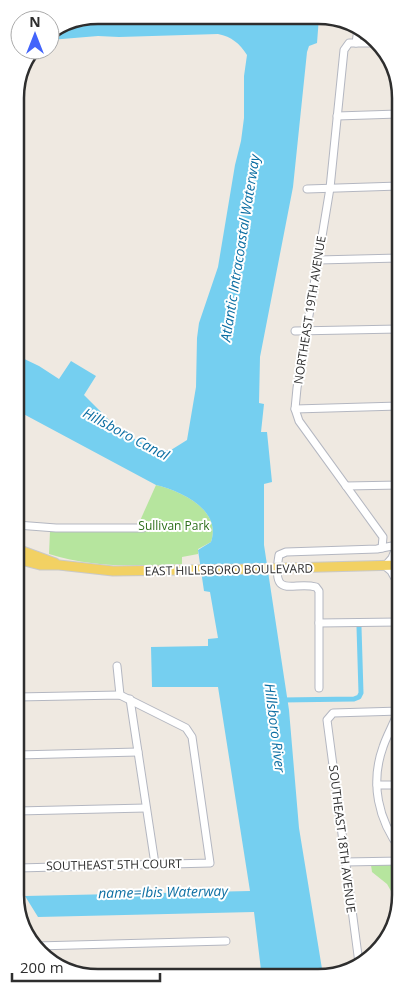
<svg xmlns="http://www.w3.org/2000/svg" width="416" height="993" font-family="'Open Sans',sans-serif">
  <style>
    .green { fill: #b6e59e }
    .water { fill: #75cff0 }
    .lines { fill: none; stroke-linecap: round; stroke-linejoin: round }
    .canal { stroke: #75cff0; stroke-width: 5 }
    .minor-casing { stroke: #b4b7c1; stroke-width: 9 }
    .major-casing { stroke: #c9c9c9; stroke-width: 11 }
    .minor { stroke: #fff; stroke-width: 7 }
    .major { stroke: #f2d163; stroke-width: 9 }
    .major-bridge-casing { stroke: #c9c9c9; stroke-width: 11; stroke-linecap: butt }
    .major-bridge { stroke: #f2d163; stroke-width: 9 }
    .labels { text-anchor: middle; stroke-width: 4; stroke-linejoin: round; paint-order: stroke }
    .street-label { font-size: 12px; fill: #2e2e2e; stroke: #fff }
    .park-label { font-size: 12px; fill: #2c6e1b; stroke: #fff }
    .water-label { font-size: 14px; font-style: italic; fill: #0d6fa3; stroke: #fff }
    .rim { fill: none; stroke: #2e2e2e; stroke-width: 2.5 }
  </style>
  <rect width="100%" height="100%" fill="#efe9e1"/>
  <g class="green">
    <path d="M156,485C181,491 222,510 211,542L198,549V554L182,557V564C137,566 92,568 49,554L50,531L139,530V523Z"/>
    <path d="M401,864V901L399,905L387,884L372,872L371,865Z"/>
  </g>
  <path class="water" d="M128,15L319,17L317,43L309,46L307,52L293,187L260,357L259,403L264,404L261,432H267L272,482L264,484V545L289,710L299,828L323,975L82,976L78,975L261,970L254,912L38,917L25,896L250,891L218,687H152L151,647L208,646V639L218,638L210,592L204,591L198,550L211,542C222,510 181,491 156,485L16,410V355L39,366L59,379L71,361L96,376L84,395L109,420L114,428L150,447L160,450H171L187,440L196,387L197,338L199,323L218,267L235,165L241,141L244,118V76L247,55C239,43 232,37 218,34L119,37L98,36L50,40V33L94,16Z"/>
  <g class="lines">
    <path class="canal" d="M282,700L354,699L359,697L361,693L359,627"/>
    <defs>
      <g id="minor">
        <path d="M356,43L358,29"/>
        <path d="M379,43H349L344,50L330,188L297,388L295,409L299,421L383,537L382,548"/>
        <path d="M337,116L398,114"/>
        <path d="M307,189L399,186"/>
        <path d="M318,260L399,258"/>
        <path d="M295,331L399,329"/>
        <path d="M295,409L399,406"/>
        <path d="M397,485V545L400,561"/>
        <path d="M346,486L400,485"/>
        <path d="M17,525L56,528H143"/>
        <path d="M397,545L392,558L385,566L391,571L396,580L400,658"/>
        <path d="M319,623L399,622"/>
        <path d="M117,666L120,695"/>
        <path d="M319,688V591L316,587C292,581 271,601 279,555L286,552L377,549L397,545"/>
        <path d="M17,697L120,695L186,728L192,737L210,863L18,868"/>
        <path d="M130,699L155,864"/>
        <path d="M400,704C397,719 388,732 383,747C370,783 378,820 401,850"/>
        <path d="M17,755L138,752"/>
        <path d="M377,785H400"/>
        <path d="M17,811L146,808"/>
        <path d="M345,862L401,861"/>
        <path d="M36,946L226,941"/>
        <path d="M359,963L327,720L333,713L400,711"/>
      </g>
      <g id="major">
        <path d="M17,549L55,563"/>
        <path d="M17,559L40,565H59L113,571L254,569"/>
        <path d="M285,568L400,565"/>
      </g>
    </defs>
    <use href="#minor" class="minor-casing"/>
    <use href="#major" class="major-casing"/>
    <use href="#minor" class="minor"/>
    <use href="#major" class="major"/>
    <defs>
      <path id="major-bridge" d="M254,569L285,568"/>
    </defs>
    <use href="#major-bridge" class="major-bridge-casing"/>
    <use href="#major-bridge" class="major-bridge"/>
  </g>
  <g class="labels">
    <g class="street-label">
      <text transform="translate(310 310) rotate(-81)" y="4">NORTHEAST 19TH AVENUE</text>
      <text transform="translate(229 570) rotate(-1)" y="4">EAST HILLSBORO BOULEVARD</text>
      <text transform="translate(342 839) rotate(83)" y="4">SOUTHEAST 18TH AVENUE</text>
      <text transform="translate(114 865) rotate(-1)" y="4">SOUTHEAST 5TH COURT</text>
    </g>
    <g class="park-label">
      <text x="174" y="530">Sullivan Park</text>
    </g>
    <g class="water-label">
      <text transform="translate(240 248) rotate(-81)" y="5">Atlantic Intracoastal Waterway</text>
      <text transform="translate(126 434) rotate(28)" y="5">Hillsboro Canal</text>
      <text transform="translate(275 728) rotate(83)" y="5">Hillsboro River</text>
      <text transform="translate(163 892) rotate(-1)" y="5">name=Ibis Waterway</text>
    </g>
  </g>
  <path d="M0 0H416V993H0ZM98 24H318A74 74 0 0 1 392 98V895A74 74 0 0 1 318 969H98A74 74 0 0 1 24 895V98A74 74 0 0 1 98 24Z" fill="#fff" fill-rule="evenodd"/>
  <path class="rim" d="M98 24H318A74 74 0 0 1 392 98V895A74 74 0 0 1 318 969H98A74 74 0 0 1 24 895V98A74 74 0 0 1 98 24Z"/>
  <g transform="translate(35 35)"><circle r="24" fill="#ffffff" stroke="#ababab"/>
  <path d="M0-4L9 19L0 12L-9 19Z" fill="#4264fb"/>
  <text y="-8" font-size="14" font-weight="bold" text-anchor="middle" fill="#2e2e2e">N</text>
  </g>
  <path d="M12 973v8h148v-8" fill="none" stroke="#2e2e2e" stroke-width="2.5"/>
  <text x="20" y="973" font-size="15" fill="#2e2e2e" stroke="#ffffff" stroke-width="4" paint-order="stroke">200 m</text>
</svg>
